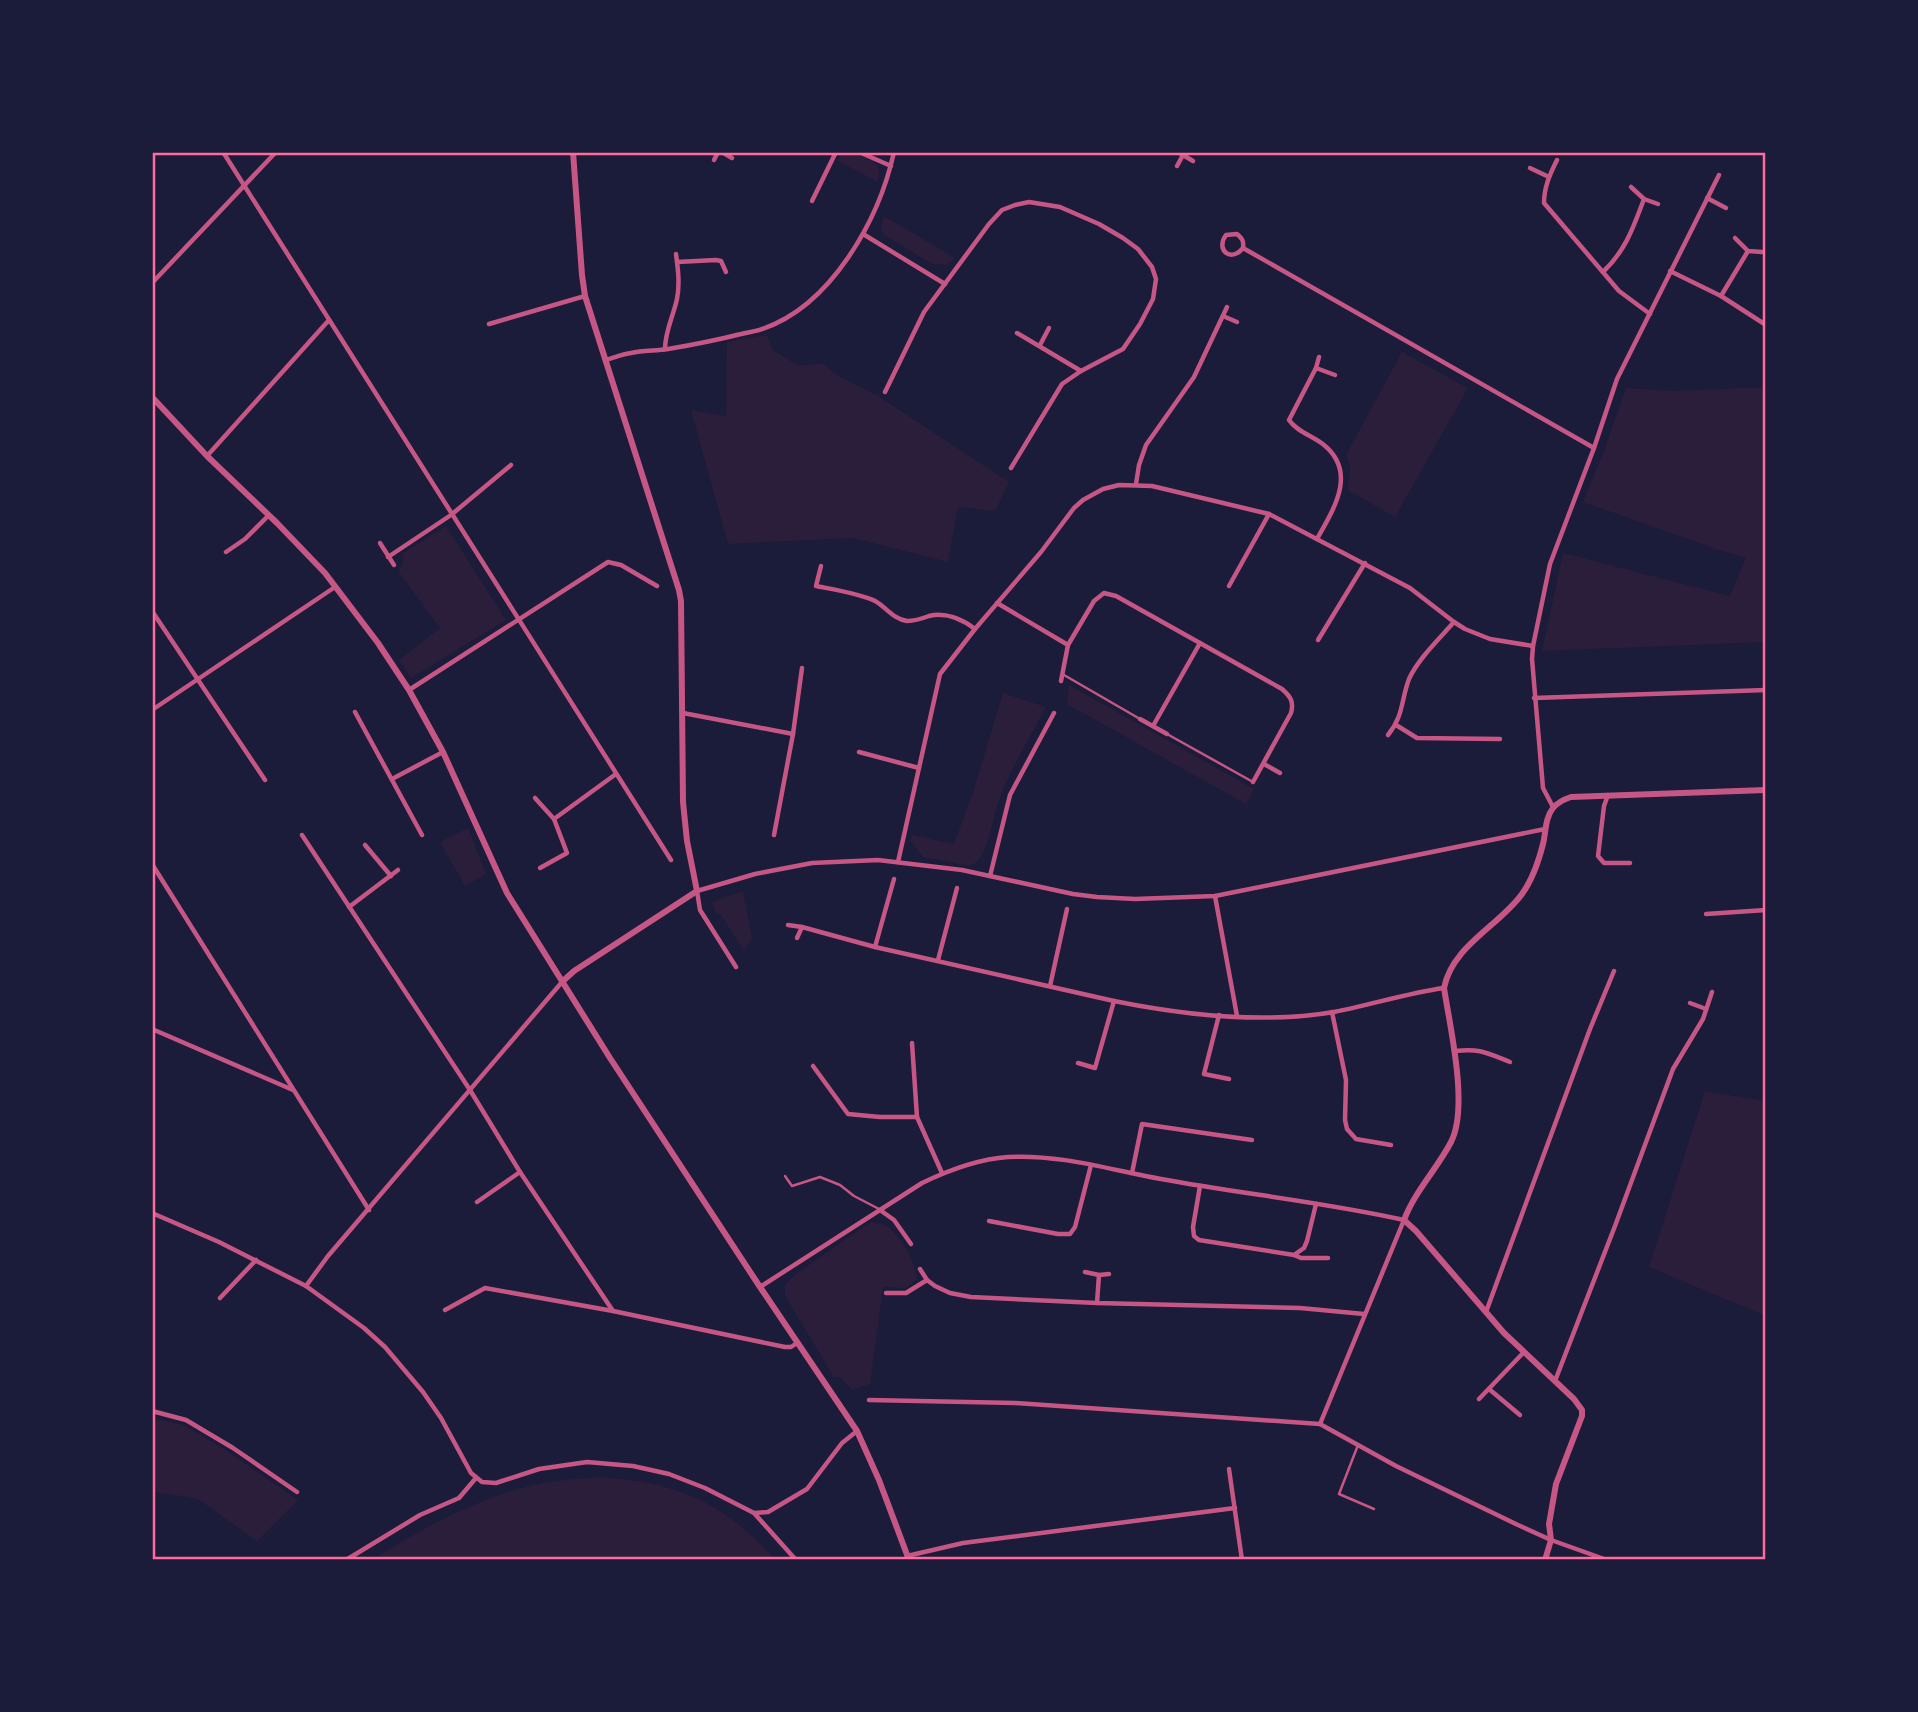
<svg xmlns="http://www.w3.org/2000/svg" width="1918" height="1712" font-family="Inter,sans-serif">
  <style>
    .green { fill: #2a1e3b }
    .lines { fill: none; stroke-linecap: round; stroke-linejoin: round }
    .service { stroke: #c65784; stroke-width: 2.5 }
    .minor { stroke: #c65784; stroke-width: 4.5 }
    .tertiary { stroke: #c65784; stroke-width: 6 }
    .neatline { fill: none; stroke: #ff6b9d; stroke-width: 2.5 }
  </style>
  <rect width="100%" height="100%" fill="#1b1b3a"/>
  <g class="green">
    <path d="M842,152C852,152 876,158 879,170C880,172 878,180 878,182L838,161Z"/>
    <path d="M884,216L955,258L946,265L932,264L884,235L881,227Z"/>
    <path d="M767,335L773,350L797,365L824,364L838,376L878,396L1009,482L995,511L958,507L948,562L853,538L728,544L691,410L726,416L727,342Z"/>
    <path d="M1402,352L1468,388L1395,517L1348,490L1350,468L1346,455Z"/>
    <path d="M1766,387V642L1542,651L1563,553L1730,596L1746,558L1719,550L1583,502L1604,451L1626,388L1673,391Z"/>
    <path d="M446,526L506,620L411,678L399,660L440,628L398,571L403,563L402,554Z"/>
    <path d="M1069,685L1254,789L1246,804L1067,704Z"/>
    <path d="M1003,693L1046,707C1029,740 1006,774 996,810C991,826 987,862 969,866L923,857L910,841L912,835L954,844L974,789Z"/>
    <path d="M468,828L486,874L465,886L440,842Z"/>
    <path d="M743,891L752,938L744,951L721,915L715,912L712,902Z"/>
    <path d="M1705,1091L1766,1101V1316L1649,1267Z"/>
    <path d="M871,1222C875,1223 878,1223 882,1224C897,1229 917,1263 917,1279L906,1288L883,1287L870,1384L852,1390L841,1378L842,1377H834L785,1296V1285L796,1274Z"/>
    <path d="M152,1418L184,1425L227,1451L298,1500L257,1541L198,1499L152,1491Z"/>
    <path d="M599,1477C677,1482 722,1501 776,1560H372C421,1529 478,1498 534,1485C556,1480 577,1479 599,1477Z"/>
  </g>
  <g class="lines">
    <g class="service">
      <path d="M1064,675L1140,719"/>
      <path d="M1167,734L1253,782"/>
      <path d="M785,1176L792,1186L820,1177L840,1185L854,1196L879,1209"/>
      <path d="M1358,1445L1339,1494L1374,1509"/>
    </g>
    <g class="minor">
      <path d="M223,152L671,860"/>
      <path d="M722,152L732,158"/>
      <path d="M859,152L891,166"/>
      <path d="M1178,152L1193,161"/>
      <path d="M714,160L718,152"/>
      <path d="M1557,160C1550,174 1544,187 1544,203L1619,291L1650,314"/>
      <path d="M1177,166L1183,155"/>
      <path d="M1530,168L1549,177"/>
      <path d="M1631,187L1644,199L1658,204"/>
      <path d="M1707,198L1726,208"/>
      <path d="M812,201L836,152"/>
      <path d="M863,234L945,284"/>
      <path d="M1735,238L1748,251L1762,252"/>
      <path d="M1243,248C1231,263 1215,250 1226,235L1237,234C1242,238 1244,241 1243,248L1594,448"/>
      <path d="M677,262L716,260L721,261L726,272"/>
      <path d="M1670,271L1721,296L1766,325"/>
      <path d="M1603,272C1626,250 1633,228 1644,199"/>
      <path d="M152,283L276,152"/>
      <path d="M1721,296L1748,251"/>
      <path d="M1223,316L1237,322"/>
      <path d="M489,324L585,296"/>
      <path d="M1017,333L1081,371"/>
      <path d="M1040,345L1049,328"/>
      <path d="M665,349C665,331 673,317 677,299C680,284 678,269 676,254"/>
      <path d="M605,360C614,358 622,354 631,353C643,350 656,351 668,349C692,345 717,340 741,334C748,332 755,332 762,329C831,306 879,220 894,152"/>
      <path d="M1316,368L1335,375"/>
      <path d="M885,392L924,312L989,224L1002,210L1015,205L1029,202L1060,207L1099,224L1123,238L1138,249L1152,267L1156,279L1153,299L1140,324L1123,349L1081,371L1062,384L1011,468"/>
      <path d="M207,456L329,320"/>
      <path d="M1136,484L1139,465L1146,445L1194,377L1227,307"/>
      <path d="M1317,539C1333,510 1358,473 1324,445C1313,436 1297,432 1289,420L1316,368L1319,357"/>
      <path d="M380,543L394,565"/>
      <path d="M226,552L245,539L269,515"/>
      <path d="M388,557L451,515L511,465"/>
      <path d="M821,566L816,586C831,589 862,594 875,601C886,607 893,619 907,621C915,621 921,619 929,616C945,612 962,619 975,629"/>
      <path d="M1229,586L1269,514"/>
      <path d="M997,603L1068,645"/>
      <path d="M152,611L265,780"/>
      <path d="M1318,640L1365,563"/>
      <path d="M1061,681L1068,645L1094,601L1104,593L1116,596L1282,689C1291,697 1294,702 1291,713L1253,782"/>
      <path d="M409,690L608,562L621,565L657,586"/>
      <path d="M1534,698L1766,690"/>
      <path d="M152,710L335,587"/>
      <path d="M355,712L422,835"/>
      <path d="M683,713L793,734"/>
      <path d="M1140,719L1167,734"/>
      <path d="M1396,725L1417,738L1500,739"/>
      <path d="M1153,726L1200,643"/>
      <path d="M1388,735C1404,715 1401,700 1409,679C1418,659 1440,638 1454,622"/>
      <path d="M859,752L919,768"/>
      <path d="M1264,764L1280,773"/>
      <path d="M392,779L443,752"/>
      <path d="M1608,795L1604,806L1598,856L1604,863H1630"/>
      <path d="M535,798L554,819L567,853L540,868"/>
      <path d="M1553,807L1543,788L1532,659L1533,646L1550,564L1594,448L1617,379L1719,175"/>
      <path d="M554,819L616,774"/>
      <path d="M302,835L470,1090L520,1172L613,1311"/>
      <path d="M774,835L793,734L802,668"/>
      <path d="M365,845L391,876"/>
      <path d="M898,862L940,674L975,629L1041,552L1074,508L1083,500L1103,489L1119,485L1152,486L1269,514L1410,588L1454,622L1465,629L1490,639L1533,646"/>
      <path d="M152,864L369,1210"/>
      <path d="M990,876L1010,795L1054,713"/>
      <path d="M1215,896L1237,1016"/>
      <path d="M349,907L398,870"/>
      <path d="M1706,914L1766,910"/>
      <path d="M788,925L802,927L875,947L1114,1001C1183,1015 1263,1024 1334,1012C1371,1005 1407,993 1444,988"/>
      <path d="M797,938L802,927"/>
      <path d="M875,947L894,879"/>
      <path d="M938,960L957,888"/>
      <path d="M736,967L700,910L697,891L755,874L812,863L878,860L962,870L1073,894L1097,897L1135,899L1215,896L1545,829"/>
      <path d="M1050,986L1067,909"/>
      <path d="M1690,1003L1706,1009"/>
      <path d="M1332,1012L1346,1080L1345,1120L1347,1129L1356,1139L1391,1145"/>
      <path d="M1219,1015L1204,1074L1229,1079"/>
      <path d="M152,1029L293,1090"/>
      <path d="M912,1043L917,1117L942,1173"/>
      <path d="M1455,1051C1480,1048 1487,1053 1510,1062"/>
      <path d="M1078,1063L1095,1068L1114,1001"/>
      <path d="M813,1066L848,1114L880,1117H917"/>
      <path d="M1132,1173L1142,1124L1252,1140"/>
      <path d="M1200,1186L1193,1227L1194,1236L1199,1240L1294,1255"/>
      <path d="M477,1202L520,1172"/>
      <path d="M1316,1204L1307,1241L1304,1248L1294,1255L1301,1258H1328"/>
      <path d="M880,1210L894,1220L911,1244"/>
      <path d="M152,1213L219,1242L306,1286L364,1328L385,1347L423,1392L441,1418L471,1473L482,1482L496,1483L539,1469L587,1462L633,1466L669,1474L705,1488L754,1513L796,1560"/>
      <path d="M989,1221L1058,1234H1070L1075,1227L1091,1165"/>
      <path d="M920,1269L927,1280L935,1286L950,1293L971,1297L1097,1303L1300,1308L1364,1314"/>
      <path d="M1085,1272L1099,1275L1109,1274"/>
      <path d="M306,1286L328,1256L562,982"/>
      <path d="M760,1287L922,1183C949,1170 978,1159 1008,1157C1060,1154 1111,1170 1161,1179C1242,1194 1324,1202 1404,1220L1320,1424"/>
      <path d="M886,1293H906L927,1280"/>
      <path d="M220,1298L256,1260"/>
      <path d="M1097,1303L1099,1275"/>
      <path d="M445,1310L485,1288L613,1311L785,1347H791L797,1343"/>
      <path d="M1486,1312L1590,1029L1614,971"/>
      <path d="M1555,1381L1615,1226L1673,1069L1703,1019L1712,992"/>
      <path d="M1489,1389L1520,1415"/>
      <path d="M1479,1399L1524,1352"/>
      <path d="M869,1400L1015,1403L1320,1424L1396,1466L1518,1525L1551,1540L1607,1560"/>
      <path d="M152,1411L186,1420L233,1448L297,1492"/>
      <path d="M1229,1469L1242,1560"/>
      <path d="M755,1513L768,1512L807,1489L842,1443L857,1431"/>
      <path d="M907,1556L963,1543L1235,1508"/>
      <path d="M346,1560L420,1515L459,1498L476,1478"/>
    </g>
    <g class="tertiary">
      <path d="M152,397L207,456L277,523L325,573L378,643L409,690L443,752L507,893L610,1058L760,1287L857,1431L879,1480L909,1560"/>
      <path d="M562,982L574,971L697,891L687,841L683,802L681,601L679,590L585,296L582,275L573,152"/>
      <path d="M1545,1560L1551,1540L1549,1524L1556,1484L1582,1416V1410L1574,1399L1504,1333L1416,1231L1404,1220C1415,1191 1437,1169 1451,1142C1469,1107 1450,1027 1444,988C1452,946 1499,926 1522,894C1532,880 1539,860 1543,844C1546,832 1545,818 1553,808C1558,802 1565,799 1571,797L1766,790"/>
    </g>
  </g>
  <rect width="1918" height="1712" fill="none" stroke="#1b1b3a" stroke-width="308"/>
  <rect x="154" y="154" width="1610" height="1404" class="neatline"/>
</svg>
